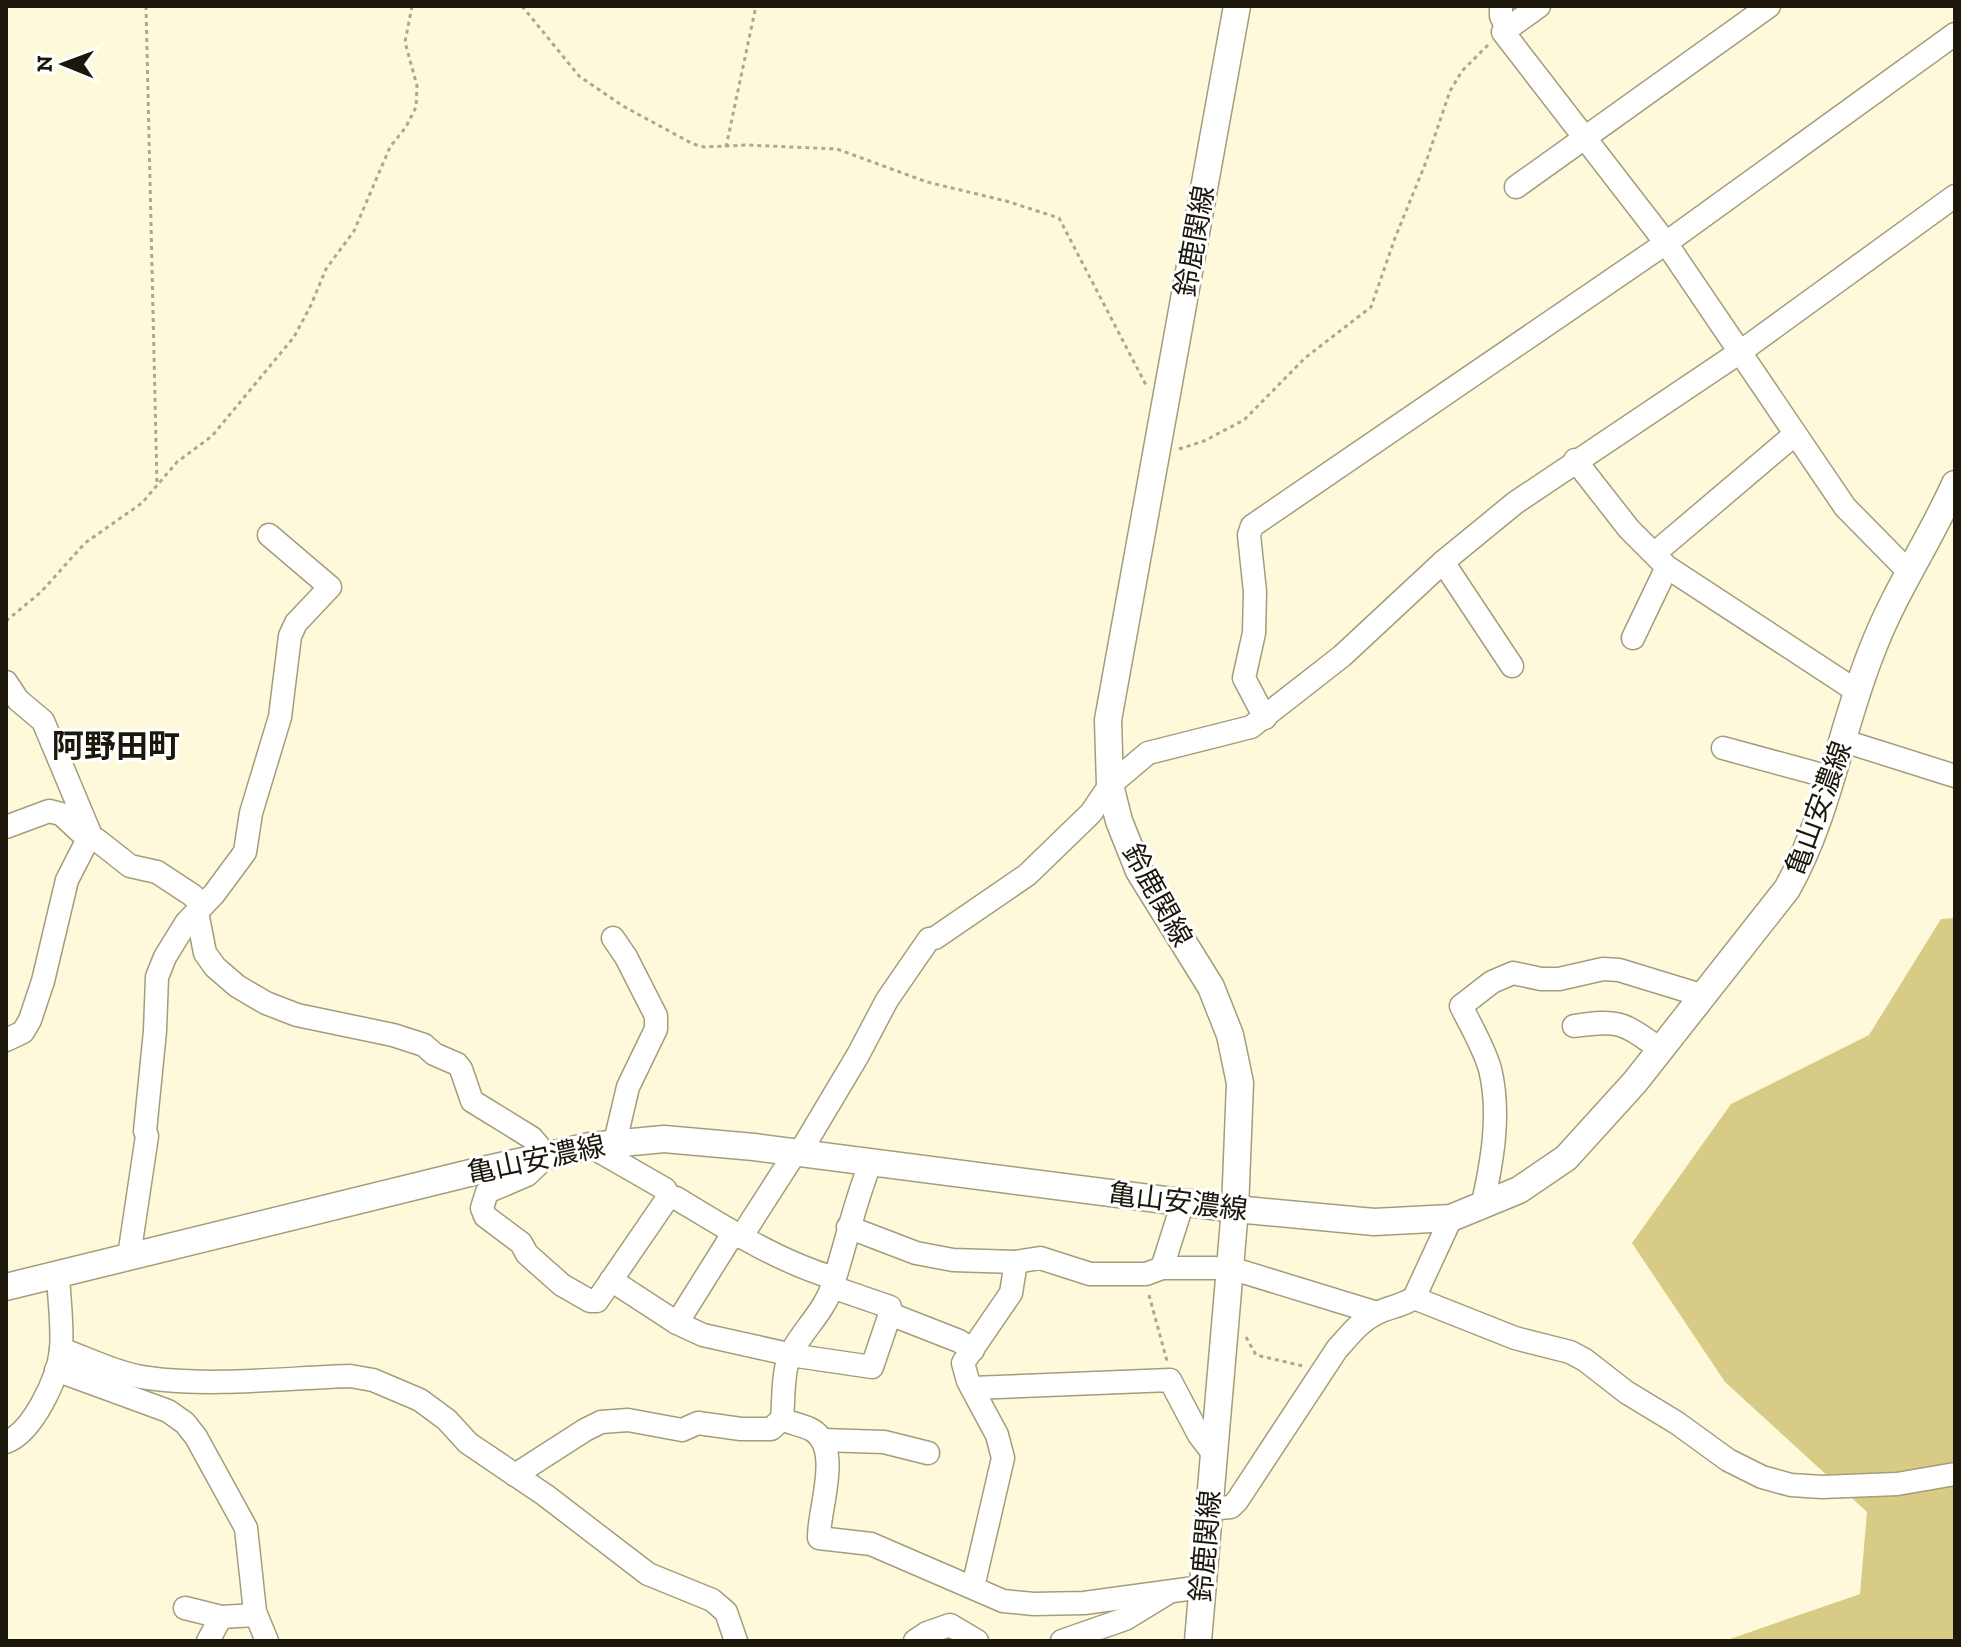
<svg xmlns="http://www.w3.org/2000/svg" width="1961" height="1647" font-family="'Zilla Slab','Noto Sans JP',serif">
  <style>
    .forest { fill: #d8cb86 }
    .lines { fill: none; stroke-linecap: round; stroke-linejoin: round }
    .minor-casing { stroke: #a49d7b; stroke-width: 25 }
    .major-casing { stroke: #a49d7b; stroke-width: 29 }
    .path { stroke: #aca790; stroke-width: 3; stroke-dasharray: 4 4; stroke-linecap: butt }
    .minor { stroke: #fff; stroke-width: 22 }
    .major { stroke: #fff; stroke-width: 26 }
    .labels { text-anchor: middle; stroke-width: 6; stroke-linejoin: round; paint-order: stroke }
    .street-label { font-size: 28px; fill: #1b180b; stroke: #fff }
    .quarter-label { font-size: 32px; font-weight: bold; fill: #1b180b; stroke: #fff }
  </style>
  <rect width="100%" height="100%" fill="#fff9dc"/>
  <path class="forest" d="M1955,918V1641H1724L1860,1594L1867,1512L1725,1382L1632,1243L1731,1104L1869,1035L1941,919Z"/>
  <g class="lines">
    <defs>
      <g id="minor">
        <path d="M1501,6V16L1507,29"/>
        <path d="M1539,6L1503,32L1666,243L1845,507L1910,573"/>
        <path d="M1516,187L1769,6"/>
        <path d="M1575,460L1629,529L1667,567L1858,692"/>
        <path d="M1655,553L1794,435"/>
        <path d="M1443,562L1512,666"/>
        <path d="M1633,638L1667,567"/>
        <path d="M6,682L18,700L43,721L92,838"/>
        <path d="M1265,718L1244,678L1254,633L1255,592L1249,535L1252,526L1666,243L1955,34"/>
        <path d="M1844,741L1955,776"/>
        <path d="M1723,748L1833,778"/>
        <path d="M6,827L49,811L61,814L88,839L97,840L130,866L157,872L192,895L203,905"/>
        <path d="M197,912L205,953L215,967L237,986L266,1003L297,1015L393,1035L424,1045L434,1054L457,1064L461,1069L472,1101L532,1138L547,1156L527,1175L487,1192L482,1208L485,1216L521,1243L527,1254L562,1285L590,1301H597L669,1196"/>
        <path d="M613,938L626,957L656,1016V1029L628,1087L615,1142"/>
        <path d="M1574,1026C1620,1019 1623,1023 1660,1049"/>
        <path d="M6,1040L23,1032L30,1020L43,981L67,880L88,839"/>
        <path d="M590,1146L665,1189L669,1196L676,1198C726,1228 777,1261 834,1278"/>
        <path d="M799,1154L858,1055L887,1000L929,939L935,938L1027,875L1091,813L1110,785L1148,753L1251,727L1342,656L1443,562L1515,503L1740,352L1955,196"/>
        <path d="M871,1162C854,1203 846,1245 832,1287C824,1311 804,1329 792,1351C782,1369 784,1398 782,1419C792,1424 803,1425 812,1430C843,1448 818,1510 819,1538L871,1544L1003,1601L1034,1604L1084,1603L1202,1587"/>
        <path d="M1482,1207C1492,1163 1501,1114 1490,1069C1484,1048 1471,1026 1461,1006L1492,982L1513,973L1541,979H1559L1603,969L1619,970L1704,996"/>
        <path d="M848,1227L916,1253L953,1260L1016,1262"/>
        <path d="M129,1256L147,1136L145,1131L155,1031L157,977L165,957L186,923L214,894L245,852L251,813L280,717L290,636L296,623L330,587L269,535"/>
        <path d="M1162,1268L1183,1202"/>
        <path d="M1240,1271L1377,1313"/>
        <path d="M611,1280L677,1323L703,1335L797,1356L872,1367L890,1314V1307L832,1287"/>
        <path d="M1414,1298L1515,1338L1570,1352L1585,1360L1626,1392L1677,1423L1728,1460L1762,1477L1791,1485L1822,1487L1897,1484L1955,1474"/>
        <path d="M890,1314L959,1341L973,1350"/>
        <path d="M677,1323L729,1240L743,1234L795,1153"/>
        <path d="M61,1349C89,1359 118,1374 148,1378C210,1387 287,1378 350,1376L373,1380L420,1400L447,1420L468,1443L545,1495L648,1574L712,1600L726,1612L736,1641"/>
        <path d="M56,1370L168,1411L185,1423L196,1437L246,1528L255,1612L267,1641"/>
        <path d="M972,1388L1170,1380L1199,1435L1213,1453"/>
        <path d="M822,1440L884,1442L928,1453"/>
        <path d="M6,1442C33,1432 58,1378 61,1350C63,1326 59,1299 58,1275"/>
        <path d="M515,1475L585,1430L601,1422L628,1420L682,1430L698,1423L741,1429H771L782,1419"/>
        <path d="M1208,1509L1231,1507L1237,1501L1337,1349C1349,1336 1360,1321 1377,1313C1389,1307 1402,1306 1414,1298L1451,1218"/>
        <path d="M973,1587L1003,1458L997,1435L968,1381L963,1363L1011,1293L1016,1262L1040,1258L1090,1274H1146L1162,1268H1215"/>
        <path d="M185,1608L221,1617L256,1615"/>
        <path d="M208,1641L221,1617"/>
        <path d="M915,1641L927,1633L950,1625L977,1641"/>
        <path d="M1062,1641L1125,1619L1166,1594"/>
      </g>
      <g id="major">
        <path d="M6,1287L474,1172L590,1146L664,1139L754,1147L1235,1209L1374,1222L1451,1218L1519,1190L1566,1158L1635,1082L1787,889C1830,812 1840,729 1873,648C1895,591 1930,540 1955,484"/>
        <path d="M1198,1641L1235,1209L1240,1083L1230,1035L1211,987L1139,871L1119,821L1110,785L1108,720L1237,6"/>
      </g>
    </defs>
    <use href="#minor" class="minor-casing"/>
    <use href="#major" class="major-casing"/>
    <g class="path">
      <path d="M146,6L157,485"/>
      <path d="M522,6L579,76L623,106L693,144L704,147L747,145L837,149L927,182L1006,201L1059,218L1147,387"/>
      <path d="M726,147L756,6"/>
      <path d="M1179,449L1204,441L1244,420L1305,358L1371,307L1395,238L1426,162L1450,91L1462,71L1488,45"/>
      <path d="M6,621L41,592L85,543L142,503L177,462L212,436L294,337L311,305L326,269L354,231L390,147L406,127L416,107L417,86L405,42L412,6"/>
      <path d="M1149,1295L1167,1361"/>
      <path d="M1246,1337L1256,1355L1303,1366"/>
    </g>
    <use href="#minor" class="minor"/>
    <use href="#major" class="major"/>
  </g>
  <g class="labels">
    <g class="street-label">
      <text transform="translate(1194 241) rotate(-80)" y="10">鈴鹿関線</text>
      <text transform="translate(1818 808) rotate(-70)" y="10">亀山安濃線</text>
      <text transform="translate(1158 895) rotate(61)" y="10">鈴鹿関線</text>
      <text transform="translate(536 1159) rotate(-12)" y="10">亀山安濃線</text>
      <text transform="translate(1178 1201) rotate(7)" y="10">亀山安濃線</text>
      <text transform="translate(1205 1546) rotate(-85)" y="10">鈴鹿関線</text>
    </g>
    <g class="quarter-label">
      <text x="116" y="757">阿野田町</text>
    </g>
  </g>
  <rect width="1961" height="1647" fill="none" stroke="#1b180b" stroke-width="16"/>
  <g transform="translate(64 64) rotate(271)" stroke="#ffffff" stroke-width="6" paint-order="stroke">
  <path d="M0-6L14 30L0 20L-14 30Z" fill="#1b180b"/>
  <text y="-12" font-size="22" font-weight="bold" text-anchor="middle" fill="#1b180b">N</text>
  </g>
</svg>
